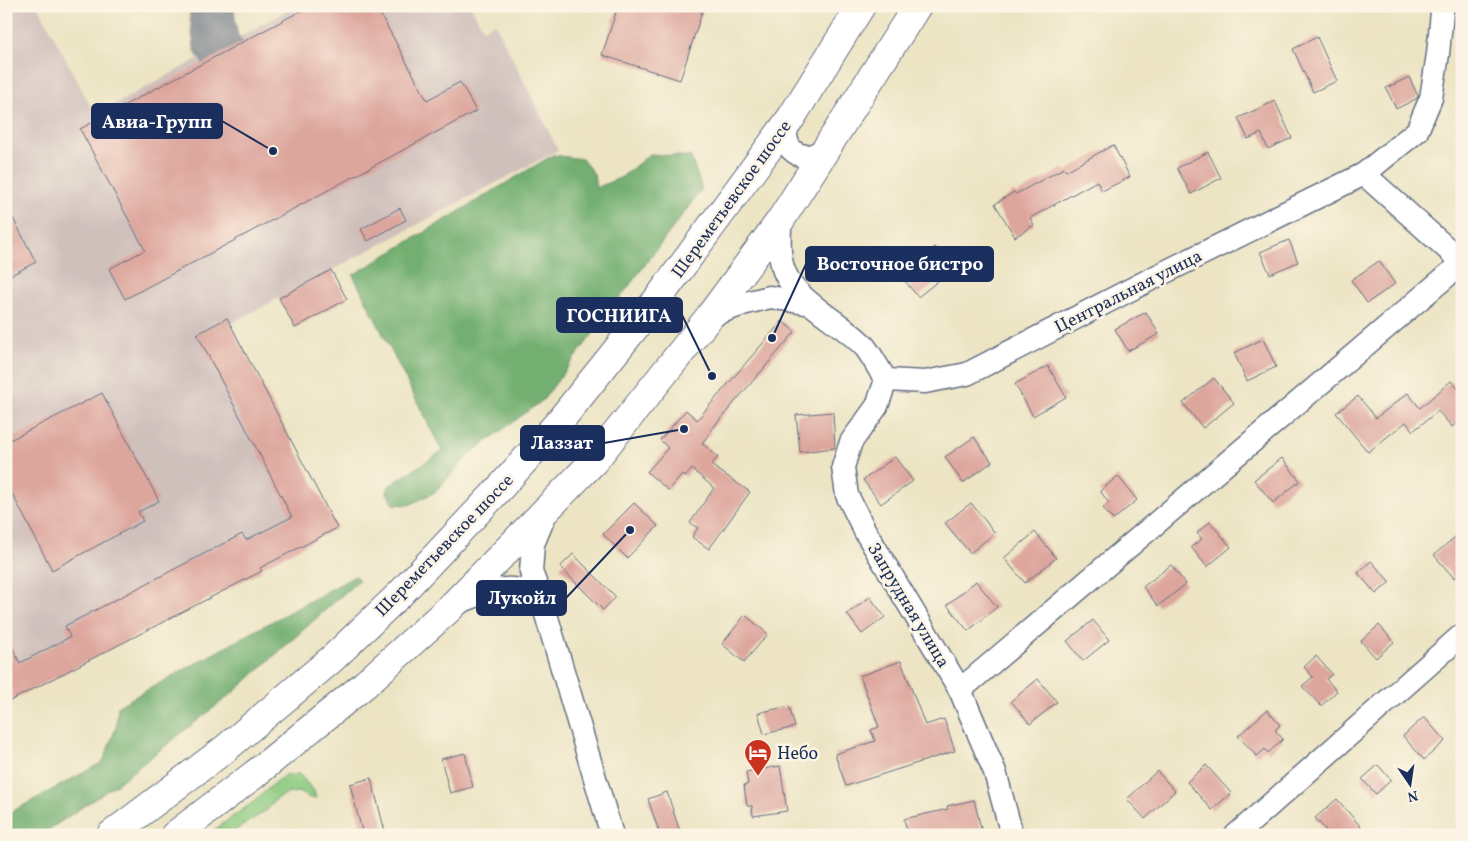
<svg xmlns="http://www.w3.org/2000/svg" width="1468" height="841" font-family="Vollkorn,serif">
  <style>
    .industrial { fill: #d0c0bc }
    .green { fill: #8ecb81; stroke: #547d70 }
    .forest { fill: #72af6f; stroke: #466f66 }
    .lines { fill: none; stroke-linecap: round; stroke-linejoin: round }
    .taxiway { stroke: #848a90; stroke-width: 46 }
    .building { fill: #dda69d }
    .minor-casing { stroke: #646e81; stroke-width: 25 }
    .major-casing { stroke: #646e81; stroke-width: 30 }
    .minor { stroke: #fff; stroke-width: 22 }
    .major { stroke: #fff; stroke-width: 28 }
    .labels { text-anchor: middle; stroke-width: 5; stroke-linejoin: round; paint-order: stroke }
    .street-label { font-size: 18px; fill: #1b2f5e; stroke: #fcf5e5 }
    .poi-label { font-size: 18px; fill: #1b2f5e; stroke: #fcf5e5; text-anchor: start }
    .leader { fill: none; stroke: #1b2f5e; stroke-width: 2 }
    .callout-dot { fill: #1b2f5e; stroke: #fcf5e5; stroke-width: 2 }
    .callout { fill: #1b2f5e; stroke: #1b2f5e; stroke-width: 2 }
    .callout-label { font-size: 19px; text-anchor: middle; font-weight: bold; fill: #fff }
  </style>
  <rect width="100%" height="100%" fill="#fcf5e5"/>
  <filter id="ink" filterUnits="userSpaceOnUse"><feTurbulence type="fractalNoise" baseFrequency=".02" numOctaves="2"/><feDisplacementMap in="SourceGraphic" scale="10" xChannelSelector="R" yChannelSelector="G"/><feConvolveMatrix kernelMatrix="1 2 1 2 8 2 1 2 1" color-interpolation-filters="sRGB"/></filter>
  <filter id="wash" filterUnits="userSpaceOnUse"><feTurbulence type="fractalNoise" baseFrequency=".0096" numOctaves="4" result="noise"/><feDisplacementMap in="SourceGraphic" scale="20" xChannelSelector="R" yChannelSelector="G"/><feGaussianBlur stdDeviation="1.12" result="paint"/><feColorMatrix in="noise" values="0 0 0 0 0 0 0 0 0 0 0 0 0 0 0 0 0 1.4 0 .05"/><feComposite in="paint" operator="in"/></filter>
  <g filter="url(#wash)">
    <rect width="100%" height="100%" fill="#ece4c3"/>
    <path class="industrial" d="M6,6H38L95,115L296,6H471L483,29L495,23L558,150L230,324L337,528L261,568L262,571L6,703Z"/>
    <path class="green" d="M299,774L314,791L316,798H310L298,792L286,794L275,800L267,810L228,835H207L256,800L275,782L285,775Z"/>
    <g class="forest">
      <path d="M650,154L691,157L702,189L543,400L472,452L435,492L409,505L394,504L387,493L389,486L442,451L353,275L553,155L582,159L594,174L596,188L622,177Z"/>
      <path d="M355,576L359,580L235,691L118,783L41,835H6V815L103,762L116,727L118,706Z"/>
    </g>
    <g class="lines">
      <path class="taxiway" d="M211,6L216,43L223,53"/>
    </g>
    <g id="blocks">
      <g class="building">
        <path d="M310,6H376L427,100L460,82L476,111L125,299L109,269L145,250L80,129Z"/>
        <path d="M618,6H704L680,80L602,55Z"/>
        <path d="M1317,37L1337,81L1313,92L1293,49Z"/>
        <path d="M1409,77L1418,96L1416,99L1396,109L1386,88Z"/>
        <path d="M1275,101L1292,138L1268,149L1261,133L1248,139L1238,118Z"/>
        <path d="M1113,145L1130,177L1102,191L1097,181L1030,218L1034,225L1015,237L995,204L1014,192L1016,194L1064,168L1066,171Z"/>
        <path d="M1208,152L1221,178L1191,194L1177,168Z"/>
        <path d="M6,205L36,262L11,275L6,266Z"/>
        <path d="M400,208L406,220L368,241L361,229Z"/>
        <path d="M1289,240L1298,262L1270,274L1260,252Z"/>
        <path d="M935,247L953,269L918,297L900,275Z"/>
        <path d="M1379,261L1395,284L1367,303L1351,280Z"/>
        <path d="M331,270L347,299L295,328L279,298Z"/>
        <path d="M1146,312L1159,334L1128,351L1115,329Z"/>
        <path d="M227,318L337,528L260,568L262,571L6,703V635L20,663L70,637L65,626L242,534L246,540L292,517L197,334Z"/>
        <path d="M782,321L795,332L710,431L711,432L702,443L718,457L711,465L750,492L709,549L692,537L698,528L690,523L714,488L692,469L685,477L682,474L668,490L647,472L668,448L660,440L686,410L697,420Z"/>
        <path d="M1263,339L1276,367L1247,381L1234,353Z"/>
        <path d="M1048,366L1066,397L1033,416L1015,384Z"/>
        <path d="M1214,378L1234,403L1203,428L1183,403Z"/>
        <path d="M1451,381L1462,393V418L1452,427L1438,411L1413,431L1406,422L1368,452L1336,413L1358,396L1376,418L1408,393L1420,408Z"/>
        <path d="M102,393L159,501L138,512L143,521L52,570L6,482V442Z"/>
        <path d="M833,412L835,448L800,452L796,415Z"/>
        <path d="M974,437L992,462L963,483L945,457Z"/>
        <path d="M895,457L913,481L881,504L863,480Z"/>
        <path d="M1282,458L1300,481L1273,503L1254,480Z"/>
        <path d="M1118,476L1137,500L1113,520L1103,508L1109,503L1100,491Z"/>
        <path d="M634,503L658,526L627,558L603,534Z"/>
        <path d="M971,503L995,533L970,553L945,523Z"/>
        <path d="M1210,522L1231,547L1207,567L1191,547L1202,539L1197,533Z"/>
        <path d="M1462,531V572L1454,578L1434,555Z"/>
        <path d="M1035,532L1056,558L1025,583L1004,558Z"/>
        <path d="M573,554L616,597L603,610L560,567Z"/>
        <path d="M1371,561L1390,582L1376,594L1358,573Z"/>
        <path d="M1171,565L1186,584L1158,606L1143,587Z"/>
        <path d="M976,581L997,607L968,631L947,605Z"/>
        <path d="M870,597L885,617L862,634L847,614Z"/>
        <path d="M745,615L768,634L744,662L722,644Z"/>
        <path d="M1093,620L1109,640L1083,661L1067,641Z"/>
        <path d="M1379,625L1394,642L1376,658L1361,641Z"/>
        <path d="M1316,656L1332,674L1326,679L1337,691L1321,706L1302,686L1313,677L1304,667Z"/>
        <path d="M901,661L925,725L944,719L955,751L846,786L835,754L875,741L871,730L879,727L860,676Z"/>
        <path d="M1038,679L1057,702L1030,724L1011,701Z"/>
        <path d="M789,706L795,727L764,734L758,713Z"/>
        <path d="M1267,710L1280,725L1275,730L1283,739L1268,753L1265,749L1257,756L1238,736Z"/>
        <path d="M1424,717L1445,741L1424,760L1403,736Z"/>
        <path d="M465,753L473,787L450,793L441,759Z"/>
        <path d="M1206,765L1231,793L1212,810L1187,782Z"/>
        <path d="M1378,765L1391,780L1376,794L1362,779Z"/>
        <path d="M780,766L787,811L753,816L752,806H747L744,785L748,784L746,772Z"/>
        <path d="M1157,771L1175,791L1145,819L1127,799Z"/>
        <path d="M371,778L386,835H363L350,784Z"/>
        <path d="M667,792L681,835H660L648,799Z"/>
        <path d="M1337,799L1361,827L1353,835H1330L1315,818Z"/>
        <path d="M974,800L982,832L968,835H908L904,819L948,809L947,806Z"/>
      </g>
    </g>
  </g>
  <g filter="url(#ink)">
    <use href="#blocks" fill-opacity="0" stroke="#646e81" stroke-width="1"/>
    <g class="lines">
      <defs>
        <g id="minor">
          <path d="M791,118C774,148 805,170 828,145"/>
          <path d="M1364,174L1462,262"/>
          <path d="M780,221C780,238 778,255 784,271C797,303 842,322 865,347C873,357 879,370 886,380"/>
          <path d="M710,316L746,303L770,297L811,304"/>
          <path d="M886,380L925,382L967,374L1153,278L1364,174L1417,131L1431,98L1438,54L1442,12L1440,6"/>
          <path d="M886,380L877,406L851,442L843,467L847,495L865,531L960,690L995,772L1012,835"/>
          <path d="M545,515L533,544L531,572L542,601L612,835"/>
          <path d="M455,604C475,596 499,585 520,590C528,592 535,598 542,601"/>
          <path d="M960,690L1462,263"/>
          <path d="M1236,835L1462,635"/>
        </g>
        <g id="major">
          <path d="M111,835L225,749L333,658L400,594L499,489L559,422L660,296L791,118L861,6"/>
          <path d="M175,835L255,774L363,686L452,606L594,461L710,316L780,221L917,6"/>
        </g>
      </defs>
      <use href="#minor" class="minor-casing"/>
      <use href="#major" class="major-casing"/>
      <use href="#minor" class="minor"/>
      <use href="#major" class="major"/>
    </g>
  </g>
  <defs>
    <symbol id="hotel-pin" viewBox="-11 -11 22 30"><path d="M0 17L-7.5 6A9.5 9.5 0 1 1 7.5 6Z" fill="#c8321e" stroke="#fcf5e5"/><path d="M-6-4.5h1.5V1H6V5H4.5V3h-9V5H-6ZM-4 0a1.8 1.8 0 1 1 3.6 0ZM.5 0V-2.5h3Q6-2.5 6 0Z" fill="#fff"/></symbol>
  </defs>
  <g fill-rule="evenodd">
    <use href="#hotel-pin" x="742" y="737" width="32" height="43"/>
  </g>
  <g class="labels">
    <g class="street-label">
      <text transform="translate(731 199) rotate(-54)" y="6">Шереметьевское шоссе</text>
      <text transform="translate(1128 291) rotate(-27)" y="6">Центральная улица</text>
      <text transform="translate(444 545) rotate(-46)" y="6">Шереметьевское шоссе</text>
      <text transform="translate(909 605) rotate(59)" y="6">Запрудная улица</text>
    </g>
    <g class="poi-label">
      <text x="777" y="759">Небо</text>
    </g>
  </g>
  <path class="leader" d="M273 151L222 121M772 338L806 264M712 376L682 315M684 429L604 443M630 530L566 598"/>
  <g class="callout-dot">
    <circle cx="273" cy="151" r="5"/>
    <circle cx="772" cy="338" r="5"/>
    <circle cx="712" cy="376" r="5"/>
    <circle cx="684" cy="429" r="5"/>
    <circle cx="630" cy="530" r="5"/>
  </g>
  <g class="callout">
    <rect x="92" y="104" width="130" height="34" rx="5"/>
    <rect x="806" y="247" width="187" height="34" rx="5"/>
    <rect x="557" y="298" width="125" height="34" rx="5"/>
    <rect x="521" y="426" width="83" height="34" rx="5"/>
    <rect x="477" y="581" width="89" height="34" rx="5"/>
  </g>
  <g class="callout-label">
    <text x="157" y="128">Авиа-Групп</text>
    <text x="900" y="270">Восточное бистро</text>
    <text x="619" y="322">ГОСНИИГА</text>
    <text x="562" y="449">Лаззат</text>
    <text x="522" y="604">Лукойл</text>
  </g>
  <rect width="1468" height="841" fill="none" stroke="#fcf5e5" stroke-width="25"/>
  <g transform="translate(1410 784) rotate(167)" stroke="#fcf5e5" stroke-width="4" paint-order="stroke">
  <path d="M0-4L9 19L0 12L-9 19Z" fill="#1b2f5e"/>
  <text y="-8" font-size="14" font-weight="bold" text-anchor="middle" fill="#1b2f5e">N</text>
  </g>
</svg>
